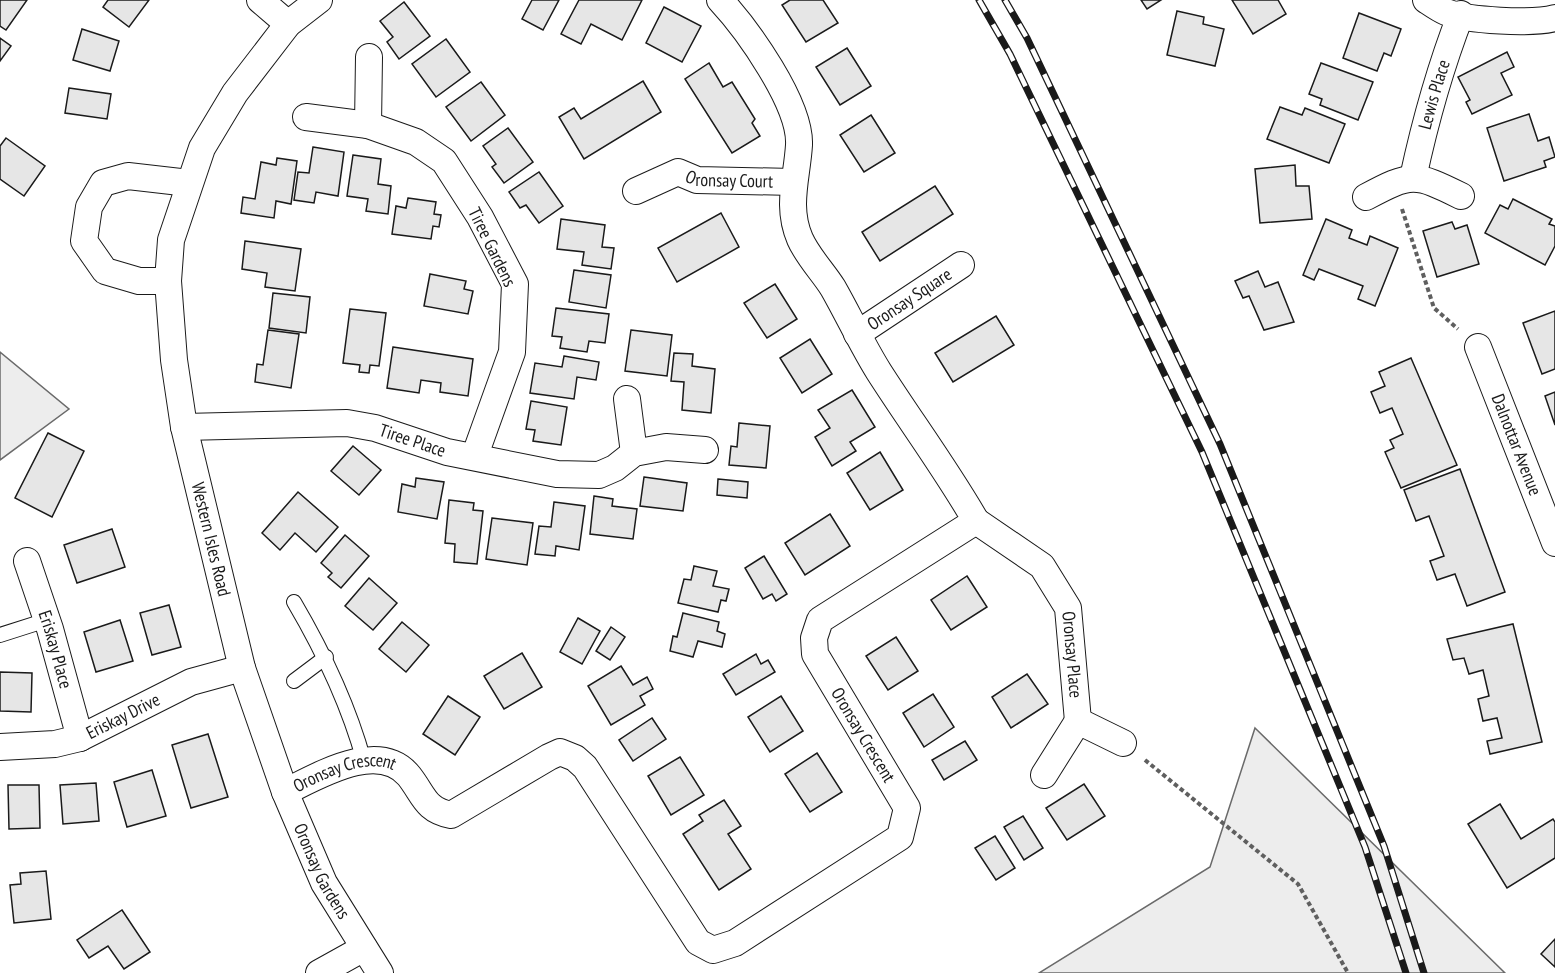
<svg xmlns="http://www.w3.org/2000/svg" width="1555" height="973" font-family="'PT Sans Narrow',sans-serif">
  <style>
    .built { fill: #ededed; stroke: #6a6a6a; stroke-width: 1.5 }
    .building { fill: #e6e6e6; stroke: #1a1a1a; stroke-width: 1.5 }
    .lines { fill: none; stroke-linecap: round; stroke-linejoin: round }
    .service-casing { stroke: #1a1a1a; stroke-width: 16 }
    .minor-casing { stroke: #1a1a1a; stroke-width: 28 }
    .path { stroke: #5f5f5f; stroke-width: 4; stroke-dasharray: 4.5 3; stroke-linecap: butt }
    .service { stroke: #fff; stroke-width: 14 }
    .minor { stroke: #fff; stroke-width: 26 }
    .rail-casing { stroke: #1a1a1a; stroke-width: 7 }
    .rail { stroke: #fff; stroke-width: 4.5; stroke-dasharray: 14; stroke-linecap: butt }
    .labels { text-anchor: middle; stroke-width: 4.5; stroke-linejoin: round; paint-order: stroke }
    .street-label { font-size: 18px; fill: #1a1a1a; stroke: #fff }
  </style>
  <rect width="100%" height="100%" fill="#fff"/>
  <g class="built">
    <path d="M0,352L69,409L0,460Z"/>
    <path d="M1255,728L1505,973H1039L1210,867Z"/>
  </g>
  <g class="building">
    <path d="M0,0H27L6,30L0,26Z"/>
    <path d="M108,0H149L129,27L103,7Z"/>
    <path d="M532,0H559L543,30L522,19Z"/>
    <path d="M579,0H642L622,40L591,24L581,44L561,34Z"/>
    <path d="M790,0H823L838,23L806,42L782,5Z"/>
    <path d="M1141,0H1161L1147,9Z"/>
    <path d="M1232,0H1278L1286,14L1253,34Z"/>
    <path d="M404,2L430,36L399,59L387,42L393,37L380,21Z"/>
    <path d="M664,7L701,26L682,62L646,43Z"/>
    <path d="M1177,11L1204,17L1203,24L1224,29L1215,66L1167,55Z"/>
    <path d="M1359,13L1401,29L1391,56L1384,53L1377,71L1343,58Z"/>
    <path d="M82,29L119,41L110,71L73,60Z"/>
    <path d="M0,38L11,46L0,61Z"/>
    <path d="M446,39L470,72L436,97L412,64Z"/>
    <path d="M847,48L871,86L840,105L816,67Z"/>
    <path d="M1507,52L1514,67L1501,73L1512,95L1472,114L1466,102L1470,100L1458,77Z"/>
    <path d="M709,63L723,87L732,82L755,119L752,123L760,136L732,153L685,79Z"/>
    <path d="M1321,63L1373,82L1358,120L1320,105L1322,99L1309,94Z"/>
    <path d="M643,81L661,112L584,159L559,117L574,108L581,119Z"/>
    <path d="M481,82L505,115L471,141L446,107Z"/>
    <path d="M69,88L111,94L107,119L65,113Z"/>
    <path d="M1280,107L1302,115L1305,108L1345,124L1329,163L1267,139Z"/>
    <path d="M1529,114L1538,141L1549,137L1555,157L1544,161L1546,167L1504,181L1487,128Z"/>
    <path d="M871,115L895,153L864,172L840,135Z"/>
    <path d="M508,128L533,162L504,183L492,167L496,164L483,146Z"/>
    <path d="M6,138L45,166L24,196L0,179V146Z"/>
    <path d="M313,147L344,152L338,196L316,192L314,203L294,200L298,172L309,173Z"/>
    <path d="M353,155L381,159L378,184L391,186L388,214L366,211L368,199L347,196Z"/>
    <path d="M277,158L297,161L291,204L276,201L274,218L241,213L243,197L255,199L261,162L276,165Z"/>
    <path d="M1295,165L1296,186H1309L1312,219L1260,223L1255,169Z"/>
    <path d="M539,172L563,206L539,223L526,205L520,208L509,192Z"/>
    <path d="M935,186L953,214L880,261L862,232Z"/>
    <path d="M408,198L436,202L434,214L441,215L439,227L433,226L431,239L392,234L396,206L406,208Z"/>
    <path d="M1513,199L1552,219L1549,224L1555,226V246L1545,265L1485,233L1500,205L1508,209Z"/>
    <path d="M721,213L739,247L677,282L658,248Z"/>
    <path d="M561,219L605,225L602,247L614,248L611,269L582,265L584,252L557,249Z"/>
    <path d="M1326,219L1352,230L1349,238L1367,245L1370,236L1398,248L1375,306L1358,299L1363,286L1319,269L1314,280L1303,275Z"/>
    <path d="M1452,222L1455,229L1467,225L1479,264L1437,277L1423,231Z"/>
    <path d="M245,241L301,249L295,291L265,287L267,273L242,269Z"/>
    <path d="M574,270L611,275L606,308L569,302Z"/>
    <path d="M1258,271L1265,287L1278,282L1294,322L1264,330L1249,296L1243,298L1235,281Z"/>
    <path d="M430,274L466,281L464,289L473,291L468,314L424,306Z"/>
    <path d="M775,284L797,319L767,338L744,303Z"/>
    <path d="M273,293L310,297L306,333L269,328Z"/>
    <path d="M556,308L609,314L605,343L589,341L587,352L560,348L562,337L552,336Z"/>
    <path d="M350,309L386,313L379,366L370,365L369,373L359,372L360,365L343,363Z"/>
    <path d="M1555,311V369L1542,374L1523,323Z"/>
    <path d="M996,316L1014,345L953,382L935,353Z"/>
    <path d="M268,330L299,334L291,388L255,382L257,364L263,365Z"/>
    <path d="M631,330L672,335L667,376L625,371Z"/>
    <path d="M810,339L832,374L802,393L780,358Z"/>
    <path d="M393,347L473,359L468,396L440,392L441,383L421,380L419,393L387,388Z"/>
    <path d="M674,353L693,354L692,366L715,369L711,413L682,410L684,382L671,381Z"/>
    <path d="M564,356L599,362L596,380L577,377L574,399L530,393L535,363L562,367Z"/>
    <path d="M1411,358L1457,465L1401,488L1385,452L1394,448L1390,440L1403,434L1392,408L1380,413L1371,392L1385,386L1379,372Z"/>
    <path d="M852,390L875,427L850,442L856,451L832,466L815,437L830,428L818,410Z"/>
    <path d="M1555,392V425L1545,396Z"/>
    <path d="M531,401L567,407L561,445L533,441L535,430L526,429Z"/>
    <path d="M739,423L770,426L766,468L729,465L731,446L737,447Z"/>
    <path d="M48,433L84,451L52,517L15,498Z"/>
    <path d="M353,446L381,470L359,495L331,471Z"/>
    <path d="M880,452L903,490L870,510L847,473Z"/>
    <path d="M1460,469L1505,592L1467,606L1455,574L1437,580L1430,561L1444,556L1429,516L1416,521L1404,490Z"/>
    <path d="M644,477L687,483L683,511L640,506Z"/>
    <path d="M416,478L444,482L437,519L398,512L402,484L415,487Z"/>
    <path d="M718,479L748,482L747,498L717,495Z"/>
    <path d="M298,492L338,527L316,552L295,533L280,550L262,533Z"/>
    <path d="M594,496L613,499L612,506L637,509L633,539L590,534Z"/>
    <path d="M449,500L474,503L473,510L483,511L477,564L454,562L455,544L445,543Z"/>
    <path d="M554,502L585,506L579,550L556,546L555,556L535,554L539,526L551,527Z"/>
    <path d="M830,514L850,546L805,575L785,543Z"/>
    <path d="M492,518L533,523L527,565L486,559Z"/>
    <path d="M112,529L125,567L77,583L64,545Z"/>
    <path d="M345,535L369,556L341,588L328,577L332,573L321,563Z"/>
    <path d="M764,556L787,594L776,601L772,594L763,599L745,568Z"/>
    <path d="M694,566L717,571L713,586L729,589L726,601L721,600L718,612L678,603L684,579L691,580Z"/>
    <path d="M967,576L987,607L951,630L931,600Z"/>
    <path d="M369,578L397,603L373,630L345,606Z"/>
    <path d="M169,605L181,647L152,655L140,613Z"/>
    <path d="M683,613L719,622L717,631L725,634L722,647L698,641L693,657L670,651L673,636L677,637Z"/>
    <path d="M578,618L600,631L582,664L560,652Z"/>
    <path d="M120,620L133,661L96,672L84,632Z"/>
    <path d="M402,622L429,645L406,672L379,649Z"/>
    <path d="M1513,624L1542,742L1490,754L1487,741L1502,738L1497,718L1483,721L1478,699L1489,696L1483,670L1469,674L1464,658L1453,660L1447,639Z"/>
    <path d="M611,627L625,637L610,660L596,651Z"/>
    <path d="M896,637L918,671L888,690L866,656Z"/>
    <path d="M522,653L542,687L504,709L484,676Z"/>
    <path d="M756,654L761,664L768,660L775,672L736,695L723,674Z"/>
    <path d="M621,666L633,685L647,677L653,689L640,696L645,705L611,725L588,686Z"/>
    <path d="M0,672L32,673L31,712L0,711Z"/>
    <path d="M1027,674L1048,704L1011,728L992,697Z"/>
    <path d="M933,694L954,727L924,747L903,713Z"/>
    <path d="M448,696L480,717L455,755L423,734Z"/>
    <path d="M781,696L803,731L770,752L748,717Z"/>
    <path d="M652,718L666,739L633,761L619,740Z"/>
    <path d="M208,734L228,797L191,808L172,745Z"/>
    <path d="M965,741L977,760L944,780L932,760Z"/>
    <path d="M817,753L842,792L810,812L785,774Z"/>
    <path d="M680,757L704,795L671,815L648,776Z"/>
    <path d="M152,770L166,816L127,827L114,782Z"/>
    <path d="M96,783L99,821L63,824L60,785Z"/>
    <path d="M1084,784L1105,816L1067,840L1046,808Z"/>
    <path d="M8,785H39L40,828L9,829Z"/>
    <path d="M724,800L741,826L728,834L751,869L719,890L683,834L703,821L699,815Z"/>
    <path d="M1500,804L1521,839L1553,819L1555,822V858L1507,888L1468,824Z"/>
    <path d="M1023,816L1043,848L1024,860L1004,827Z"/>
    <path d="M995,836L1015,868L996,880L975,848Z"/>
    <path d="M46,871L51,919L14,923L10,885L21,884L20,873Z"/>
    <path d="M122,910L150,952L124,969L108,946L89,958L77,940Z"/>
    <path d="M1555,939V967L1541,954Z"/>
  </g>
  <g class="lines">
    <defs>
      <g id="service">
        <path d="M294,602C324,653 348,703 364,761"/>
        <path d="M0,635L47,620"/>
        <path d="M294,681L326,657"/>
      </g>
      <g id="minor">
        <path d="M260,0L288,24"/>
        <path id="s1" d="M319,0L288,24L235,93L202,148L171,240L168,281L174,360L184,427L242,668L285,792L324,883L380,973"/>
        <path d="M1426,0C1432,4 1439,9 1446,12C1468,21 1532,24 1555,18"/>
        <path d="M306,117L368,125L416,142L444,161L480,217L515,284L512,352L475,455"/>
        <path d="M368,125L369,57"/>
        <path id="s2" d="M1413,178C1425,122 1440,68 1461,14"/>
        <path id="s3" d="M636,191L678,172L697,180L793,182"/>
        <path d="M1366,197C1411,173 1415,173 1461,196"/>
        <path d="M168,281H139L105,271L84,241L89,207L103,183L128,176L189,183"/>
        <path id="s4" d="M857,334L961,265"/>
        <path id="s5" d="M1478,347L1555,543"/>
        <path d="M627,399L634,453"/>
        <path id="s6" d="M184,427L347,423L375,428L447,452L557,474L599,475L615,468L634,453L666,447L705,450"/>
        <path id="s7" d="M976,521L1042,566L1068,608L1078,721"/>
        <path id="s8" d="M27,561L50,629L80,738"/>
        <path id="s9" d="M0,747L55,744L80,738L191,682L242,668"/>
        <path d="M1044,775L1078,721L1123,743"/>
        <path id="s10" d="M285,792C318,776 379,739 409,776C424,795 425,810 451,815L549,757L560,752L575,758L585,767L698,942L713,950L735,943L900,837L907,808L815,654L814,638L820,620L976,521C946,469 911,422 879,372C862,345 849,316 833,288C823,272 808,257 800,239C786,207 797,178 799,145C801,104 747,29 720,0"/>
        <path d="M319,973L364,948"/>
      </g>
    </defs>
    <use href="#service" class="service-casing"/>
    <use href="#minor" class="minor-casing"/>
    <g class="path">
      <path d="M1402,209L1434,308L1458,329"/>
      <path d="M1145,760L1298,884L1348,973"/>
    </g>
    <use href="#service" class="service"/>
    <use href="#minor" class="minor"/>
    <defs>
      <g id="rail">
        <path d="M979,0L1010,54L1202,452L1365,847L1406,973"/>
        <path d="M1005,0L1027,38L1220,444L1384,846L1424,973"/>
      </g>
    </defs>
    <use href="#rail" class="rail-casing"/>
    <use href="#rail" class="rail"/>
  </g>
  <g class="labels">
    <g class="street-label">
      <text dy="6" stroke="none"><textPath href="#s2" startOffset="86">Lewis Place</textPath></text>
      <text dy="6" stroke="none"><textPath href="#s3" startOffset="99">Oronsay Court</textPath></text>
      <text transform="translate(492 247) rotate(64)" y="6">Tiree Gardens</text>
      <text dy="6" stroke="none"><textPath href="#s4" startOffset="63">Oronsay Square</textPath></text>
      <text dy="6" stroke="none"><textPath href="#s6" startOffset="231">Tiree Place</textPath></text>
      <text dy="6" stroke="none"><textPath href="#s5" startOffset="105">Dalnottar Avenue</textPath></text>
      <text dy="6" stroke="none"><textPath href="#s1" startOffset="591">Western Isles Road</textPath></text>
      <text dy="6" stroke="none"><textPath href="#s8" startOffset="93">Eriskay Place</textPath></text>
      <text dy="6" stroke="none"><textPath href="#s7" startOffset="176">Oronsay Place</textPath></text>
      <text dy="6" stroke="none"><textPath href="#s9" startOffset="129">Eriskay Drive</textPath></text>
      <text transform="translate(863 735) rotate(59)" y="6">Oronsay Crescent</text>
      <text dy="6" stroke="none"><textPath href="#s10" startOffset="64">Oronsay Crescent</textPath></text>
      <text dy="6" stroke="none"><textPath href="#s1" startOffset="942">Oronsay Gardens</textPath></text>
    </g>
  </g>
</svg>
